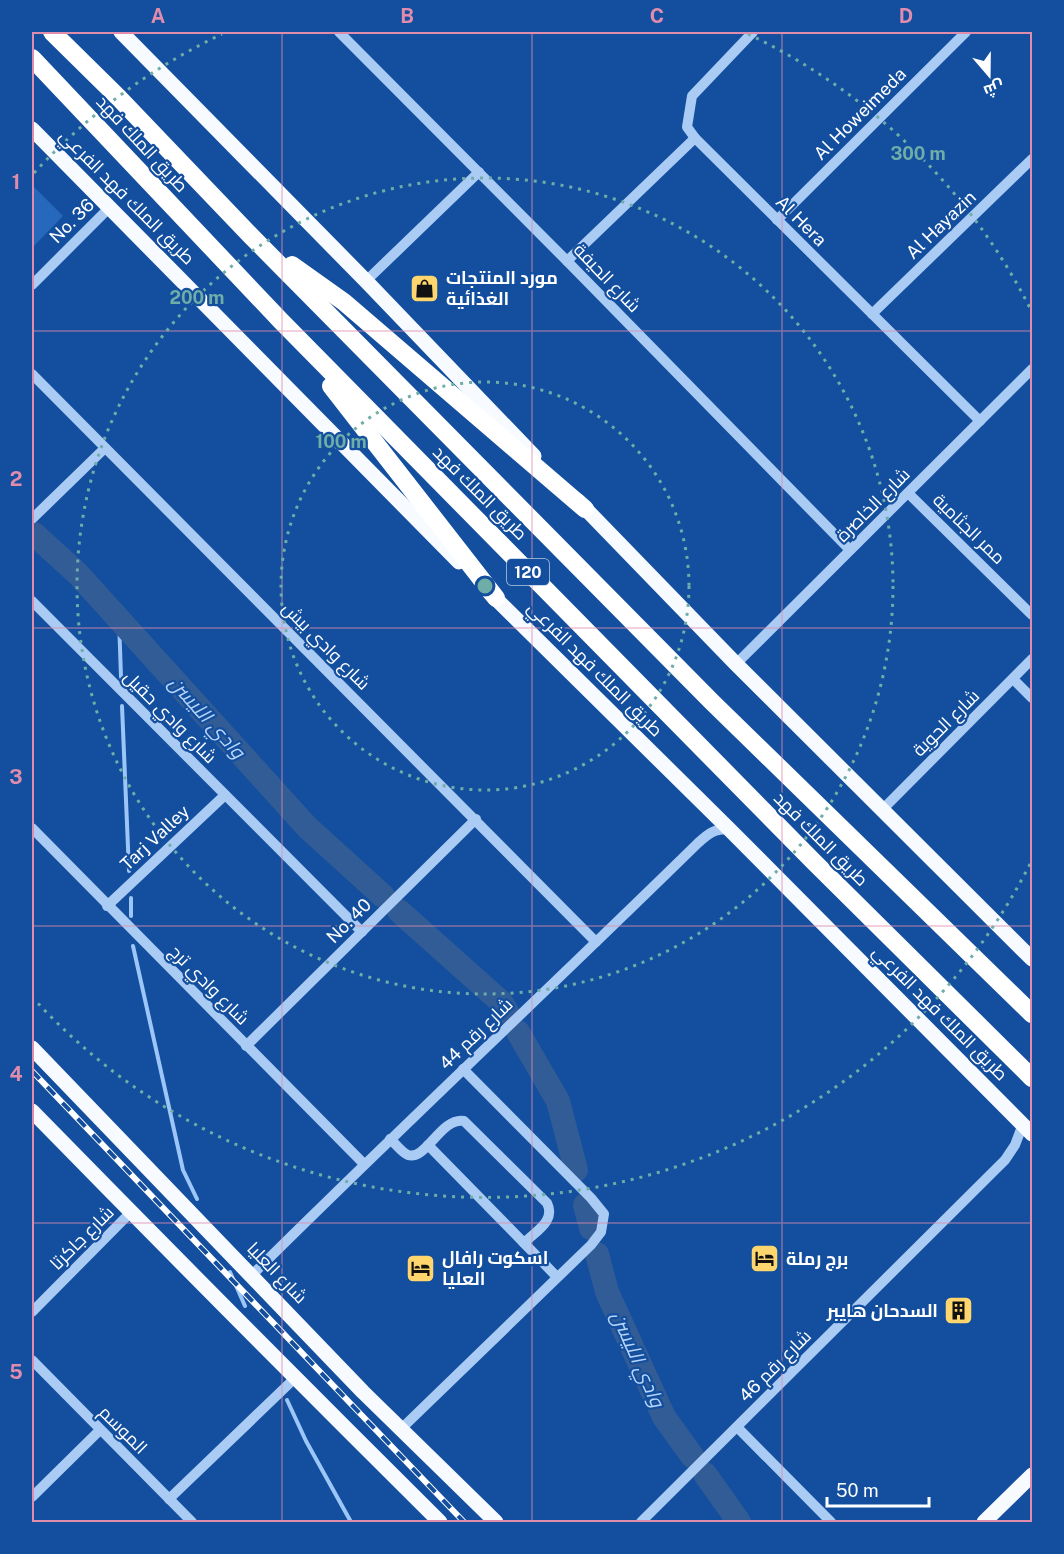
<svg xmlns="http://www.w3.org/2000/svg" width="1064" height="1554" font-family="'Public Sans',Cairo,sans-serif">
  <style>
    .green { fill: #2669bc }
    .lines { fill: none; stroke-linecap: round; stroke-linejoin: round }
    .stream { stroke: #9cc6f7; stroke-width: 4 }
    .river { stroke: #325c96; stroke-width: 24 }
    .minor { stroke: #aacbf4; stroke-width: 10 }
    .major { stroke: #f7faff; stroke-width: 15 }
    .highway { stroke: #fff; stroke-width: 18 }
    .rail-casing { stroke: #fff; stroke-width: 6 }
    .rail { stroke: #134f9e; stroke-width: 4; stroke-dasharray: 11; stroke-linecap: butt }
    .grid { fill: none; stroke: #e08cad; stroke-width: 1.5; stroke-opacity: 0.55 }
    .ring { fill: none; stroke: #6fada8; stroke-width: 3; stroke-dasharray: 3 6 }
    .labels { text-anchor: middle; stroke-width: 4.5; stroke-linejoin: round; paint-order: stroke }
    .shield { fill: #134f9e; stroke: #b8cae2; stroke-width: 1.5 }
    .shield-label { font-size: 16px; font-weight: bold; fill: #fff }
    .street-label { font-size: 18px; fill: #fff; stroke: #134f9e }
    .poi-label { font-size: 18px; font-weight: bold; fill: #fff; stroke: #134f9e; text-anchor: start }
    .water-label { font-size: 20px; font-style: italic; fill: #b7d5fa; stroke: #134f9e }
    .centre { fill: #6fada8; stroke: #134f9e; stroke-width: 3 }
    .ring-label { font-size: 18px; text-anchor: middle; font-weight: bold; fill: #6fada8; stroke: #134f9e; stroke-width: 4.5; stroke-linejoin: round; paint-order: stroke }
    .neatline { fill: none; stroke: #e08cad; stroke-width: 2 }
    .grid-label { font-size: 20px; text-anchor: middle; font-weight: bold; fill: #e08cad }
  </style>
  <rect width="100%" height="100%" fill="#134f9e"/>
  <path class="green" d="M32,185L63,216L32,248Z"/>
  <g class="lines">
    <g class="stream">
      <path d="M119,619L121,677"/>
      <path d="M122,706L129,871"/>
      <path d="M131,898V916"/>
      <path d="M133,946L183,1170L197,1199"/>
      <path d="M230,1272L245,1306"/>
      <path d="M287,1400L306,1441L351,1522"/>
    </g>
    <g class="river">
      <path d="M34,534L78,574L307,827L383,896"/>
      <path d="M399,911L501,1002L507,1012"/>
      <path d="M518,1032L558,1101L576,1170"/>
      <path d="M585,1205L591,1228"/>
      <path d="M597,1254L607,1292L664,1417L692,1456"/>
      <path d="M705,1474L739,1522"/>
    </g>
    <g class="minor">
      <path d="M339,32L567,261L850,550"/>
      <path d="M753,32L692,96L687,127L695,138L980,421"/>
      <path d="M777,220L966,32"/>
      <path d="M567,261L695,138"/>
      <path d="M366,281L479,172"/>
      <path d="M32,285L110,207"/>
      <path d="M872,314L1032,159"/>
      <path d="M32,374L596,942"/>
      <path d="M908,493L1032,615"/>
      <path d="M32,519L105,448"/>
      <path d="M32,601L362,932"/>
      <path d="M736,664L1032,369"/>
      <path d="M1013,679L1032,698"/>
      <path d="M882,810L1032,659"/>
      <path d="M32,828L364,1164"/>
      <path d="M107,906L225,795"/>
      <path d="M246,1046L476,819"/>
      <path d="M390,1139C395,1143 402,1153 408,1155C426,1161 441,1117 464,1121L547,1203C556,1221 536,1231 524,1243L557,1277"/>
      <path d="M428,1145L524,1243"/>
      <path d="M252,1275C399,1129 550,988 698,843C709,833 714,829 729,829"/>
      <path d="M32,1312L131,1212"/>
      <path d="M32,1360L192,1522"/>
      <path d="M737,1427L831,1522"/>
      <path d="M401,1429L591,1245L601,1232L604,1214L591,1198L463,1069"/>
      <path d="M32,1497L100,1430"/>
      <path d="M169,1499L295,1378"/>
      <path d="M641,1522L1005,1160L1015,1145L1023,1124"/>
    </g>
    <g class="major">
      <path d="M121,32L366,281L534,456"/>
      <path d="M32,129L459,562"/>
      <path d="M578,501L736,664L1032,959"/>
      <path d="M489,592L729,829L1032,1134"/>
      <path d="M32,1048L363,1392L496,1522"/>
      <path d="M32,1111C167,1249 303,1386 440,1522"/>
      <path d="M984,1522L1032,1475"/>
    </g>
    <g class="highway">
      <path d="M52,32L119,98L251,236L712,702L1032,1014"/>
      <path d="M32,58L281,321L814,862L1032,1078"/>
      <path d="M292,265L344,302L585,509"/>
      <path d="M331,386L496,598"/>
    </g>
    <defs>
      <path id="rail" d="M32,1071L464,1522"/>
    </defs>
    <use href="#rail" class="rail-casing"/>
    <use href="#rail" class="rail"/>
  </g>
  <path class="grid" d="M282,32V1522M532,32V1522M782,32V1522M32,331H1032M32,628H1032M32,926H1032M32,1223H1032"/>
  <g class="ring">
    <circle cx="485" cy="586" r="204"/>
    <circle cx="485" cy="586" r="408"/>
    <path d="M1030 864A612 612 0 0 1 34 999M34 173A612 612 0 0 1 222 34M748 34A612 612 0 0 1 1030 308"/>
  </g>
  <defs>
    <symbol id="shop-square" viewBox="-11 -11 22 22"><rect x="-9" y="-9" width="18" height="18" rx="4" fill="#ffd66d" stroke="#134f9e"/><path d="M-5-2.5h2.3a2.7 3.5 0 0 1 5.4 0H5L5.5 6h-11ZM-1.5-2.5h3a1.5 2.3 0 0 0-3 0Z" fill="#111"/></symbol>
    <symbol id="hotel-square" viewBox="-11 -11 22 22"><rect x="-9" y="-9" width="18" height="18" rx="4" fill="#ffd66d" stroke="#134f9e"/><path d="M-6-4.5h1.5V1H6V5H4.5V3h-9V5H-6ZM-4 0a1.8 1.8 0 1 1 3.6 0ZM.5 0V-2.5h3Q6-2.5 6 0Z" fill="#111"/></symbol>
    <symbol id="building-square" viewBox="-11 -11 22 22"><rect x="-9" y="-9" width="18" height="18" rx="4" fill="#ffd66d" stroke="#134f9e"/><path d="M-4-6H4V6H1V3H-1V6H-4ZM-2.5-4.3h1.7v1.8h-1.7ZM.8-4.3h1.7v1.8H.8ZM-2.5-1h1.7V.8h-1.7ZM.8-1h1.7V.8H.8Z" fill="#111"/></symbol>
  </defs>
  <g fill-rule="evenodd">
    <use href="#shop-square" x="408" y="272" width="33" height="33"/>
    <use href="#hotel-square" x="748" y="1242" width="33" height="33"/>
    <use href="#hotel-square" x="404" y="1252" width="33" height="33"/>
    <use href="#building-square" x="942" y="1294" width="33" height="33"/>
  </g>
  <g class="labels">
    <rect class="shield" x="507" y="559" width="42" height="26" rx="4.5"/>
    <g class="shield-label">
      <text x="528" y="578">120</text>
    </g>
    <g class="street-label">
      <text transform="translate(860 114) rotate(-45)" y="6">Al Howeimeda</text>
      <text transform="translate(142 144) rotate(47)" y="6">طريق الملك فهد</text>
      <text transform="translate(127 197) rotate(45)" y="6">طريق الملك فهد الفرعي</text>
      <text transform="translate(72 221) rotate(-45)" y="6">No. 36</text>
      <text transform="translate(801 221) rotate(45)" y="6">Al Hera</text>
      <text transform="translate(941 225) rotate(-44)" y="6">Al Hayazin</text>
      <text transform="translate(607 278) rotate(46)" y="6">شارع الحيفة</text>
      <text transform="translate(480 493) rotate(45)" y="6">طريق الملك فهد</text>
      <text transform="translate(873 505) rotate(-45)" y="6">شارع الخاصرة</text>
      <text transform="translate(969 529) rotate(44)" y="6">ممر الجثامية</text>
      <text transform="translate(326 646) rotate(45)" y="6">شارع وادي بيش</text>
      <text transform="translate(595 669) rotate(45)" y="6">طريق الملك فهد الفرعي</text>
      <text transform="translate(170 717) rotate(45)" y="6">شارع وادي حقيل</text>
      <text transform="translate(946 723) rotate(-45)" y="6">شارع الحوية</text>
      <text transform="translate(155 838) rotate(-43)" y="6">Tarj Valley</text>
      <text transform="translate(821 839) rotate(45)" y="6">طريق الملك فهد</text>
      <text transform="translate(349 921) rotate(-45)" y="6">No. 40</text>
      <text transform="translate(209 985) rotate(45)" y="6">شارع وادي ترج</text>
      <text transform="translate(940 1013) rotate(45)" y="6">طريق الملك فهد الفرعي</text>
      <text transform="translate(476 1034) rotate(-44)" y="6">شارع رقم 44</text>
      <text transform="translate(82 1238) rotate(-45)" y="6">شارع جاكرتا</text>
      <text transform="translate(277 1273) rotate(46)" y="6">شارع العليا</text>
      <text transform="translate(775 1366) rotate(-45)" y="6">شارع رقم 46</text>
      <text transform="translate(123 1430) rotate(45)" y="6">الموسم</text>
    </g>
    <g class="poi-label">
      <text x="446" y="284">مورد المنتجات<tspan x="446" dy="21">الغذائية</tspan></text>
      <text x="442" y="1264">اسكوت رافال<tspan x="442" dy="21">العليا</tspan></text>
      <text x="786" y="1265">برج رملة</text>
      <text x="938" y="1317" text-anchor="end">السدحان هايبر</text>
    </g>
    <g class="water-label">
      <text transform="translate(207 717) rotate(48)" y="7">وادي الليسن</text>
      <text transform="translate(638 1359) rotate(66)" y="7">وادي الليسن</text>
    </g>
  </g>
  <circle cx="485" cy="586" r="9" class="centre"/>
  <g class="ring-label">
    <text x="918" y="160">300 m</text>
    <text x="197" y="304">200 m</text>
    <text x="341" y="448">100 m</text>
  </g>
  <rect width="1064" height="1554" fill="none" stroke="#134f9e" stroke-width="66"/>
  <g transform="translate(989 75) rotate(160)" stroke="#134f9e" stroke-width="4.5" paint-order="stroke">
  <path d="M0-4.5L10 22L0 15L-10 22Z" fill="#ffffff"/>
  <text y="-9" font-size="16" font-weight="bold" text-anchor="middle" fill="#ffffff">ش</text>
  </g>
  <path d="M827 1497v9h102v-9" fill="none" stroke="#ffffff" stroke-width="3"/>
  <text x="836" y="1497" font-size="18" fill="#ffffff" stroke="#134f9e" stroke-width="4.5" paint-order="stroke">50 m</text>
  <rect x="33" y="33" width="998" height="1488" class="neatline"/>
  <g class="grid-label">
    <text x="158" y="23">A</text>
    <text x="407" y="23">B</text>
    <text x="657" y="23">C</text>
    <text x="906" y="23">D</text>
    <text x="16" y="189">1</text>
    <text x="16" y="486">2</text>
    <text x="16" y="784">3</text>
    <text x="16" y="1081">4</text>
    <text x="16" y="1379">5</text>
  </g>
</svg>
